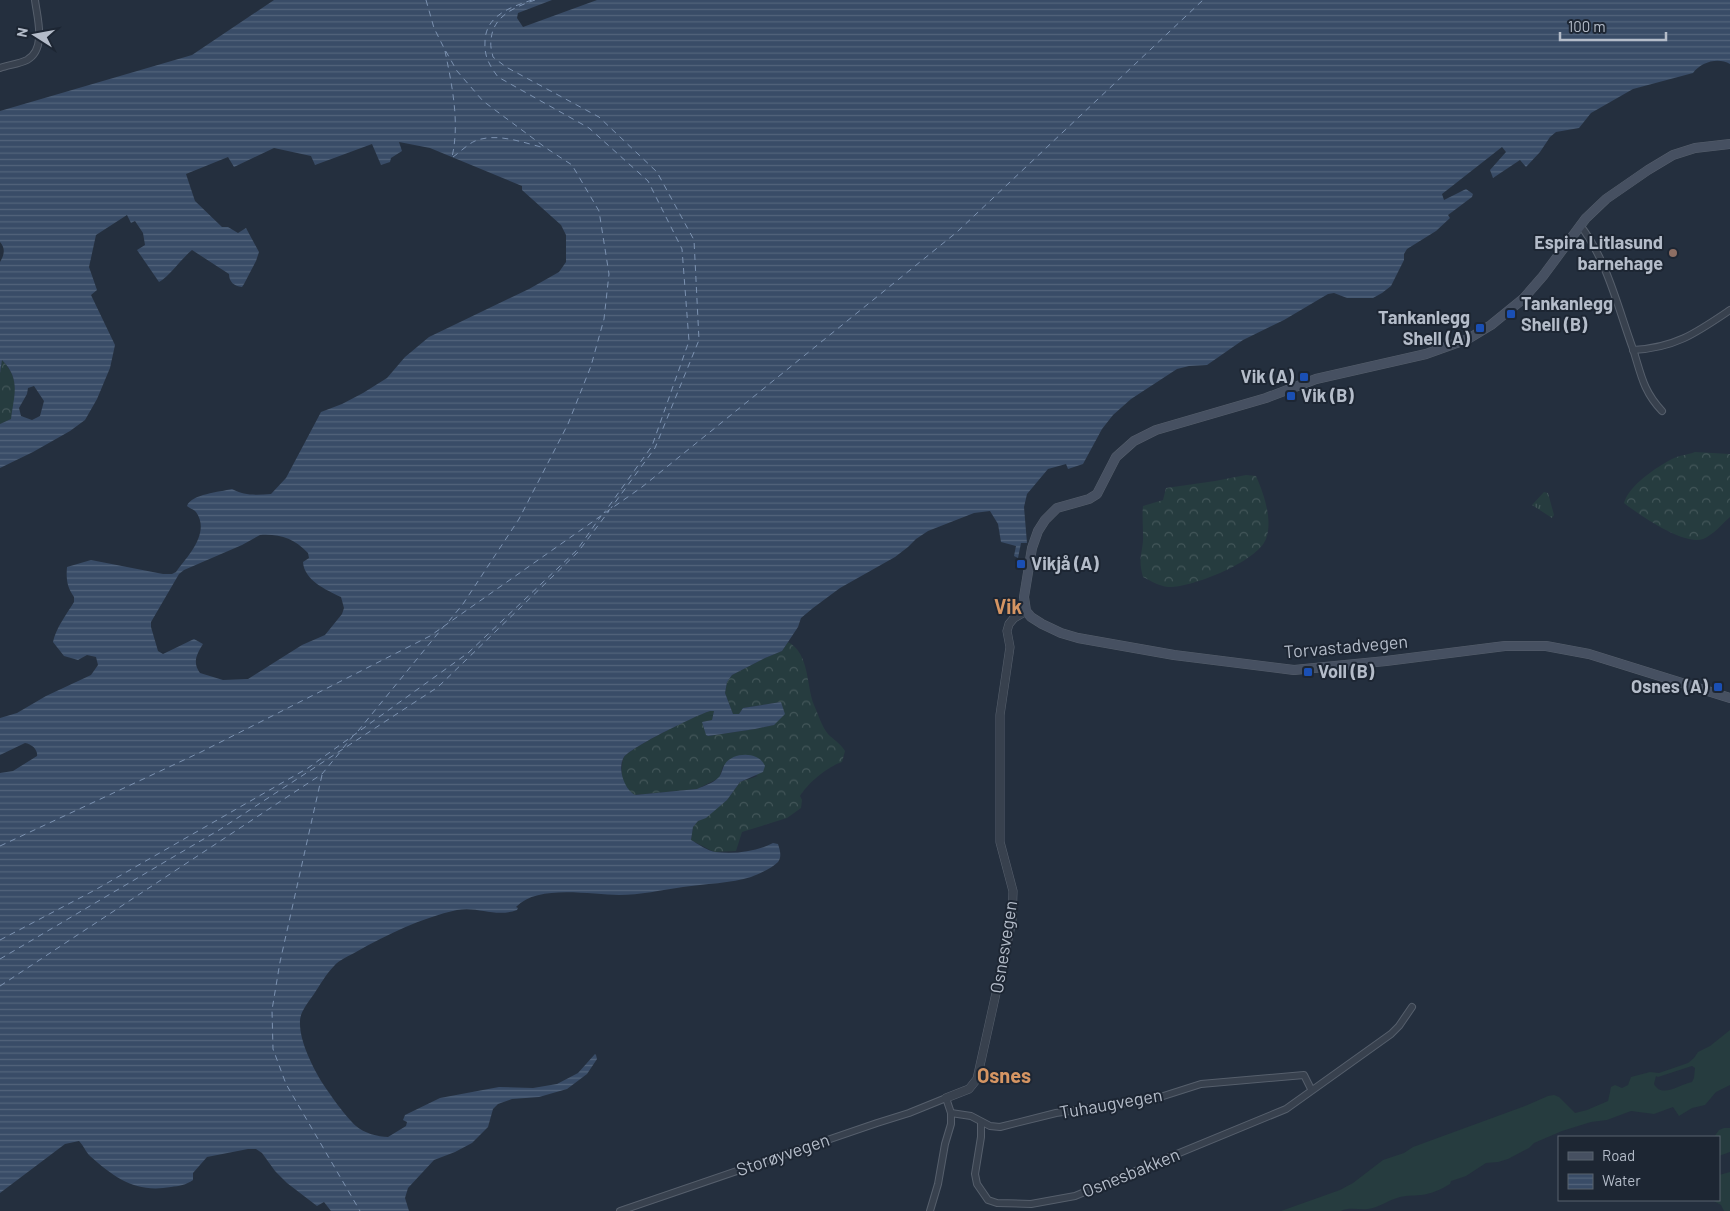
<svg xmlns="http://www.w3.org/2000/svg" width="1730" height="1211" font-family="Barlow,sans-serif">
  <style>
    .grass { fill: #263c3f; fill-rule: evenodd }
    .forest { fill: url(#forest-crowns) }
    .park { fill: url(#park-tufts) }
    .water { fill: url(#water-rules); fill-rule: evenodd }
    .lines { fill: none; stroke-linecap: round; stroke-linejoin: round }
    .ferry { stroke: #7c92b1; stroke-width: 1; stroke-dasharray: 6 5; stroke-linecap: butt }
    .minor-casing { stroke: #565f6c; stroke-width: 8 }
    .tertiary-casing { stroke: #565f6c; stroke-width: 9 }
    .secondary-casing { stroke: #565f6c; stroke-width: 10 }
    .minor { stroke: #38414e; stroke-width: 6 }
    .tertiary { stroke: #38414e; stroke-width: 8 }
    .secondary { stroke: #465061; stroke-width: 9 }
    .education-dot { fill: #8d6e63; stroke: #1d2633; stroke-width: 2 }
    .transit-dot { fill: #1a4fb4; stroke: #1d2633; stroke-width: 2 }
    .labels { text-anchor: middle; stroke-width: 4; stroke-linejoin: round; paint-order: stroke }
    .poi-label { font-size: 18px; font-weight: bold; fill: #b4bcc9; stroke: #1d2633; text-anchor: end }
    .street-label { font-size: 18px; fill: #b4bcc9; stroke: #1d2633 }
    .quarter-label { font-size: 20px; font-weight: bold; fill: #d59563; stroke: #1d2633 }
  </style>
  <defs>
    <pattern id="forest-crowns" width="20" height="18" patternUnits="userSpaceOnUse" patternTransform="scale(1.25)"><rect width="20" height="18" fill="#263c3f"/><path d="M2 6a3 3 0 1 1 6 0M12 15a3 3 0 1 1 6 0" fill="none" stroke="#435659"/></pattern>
    <pattern id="park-tufts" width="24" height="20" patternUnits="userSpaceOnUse" patternTransform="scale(1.25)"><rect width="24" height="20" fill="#263c3f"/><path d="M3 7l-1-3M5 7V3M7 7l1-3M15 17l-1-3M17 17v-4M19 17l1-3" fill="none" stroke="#435659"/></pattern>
    <pattern id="water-rules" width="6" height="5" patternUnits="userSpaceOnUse" patternTransform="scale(1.25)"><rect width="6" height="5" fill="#394c67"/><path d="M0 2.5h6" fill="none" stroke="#53647b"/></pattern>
  </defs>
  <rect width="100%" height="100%" fill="#242f3e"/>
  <g class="grass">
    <path d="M1730,1030V1085L1716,1092L1705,1105L1692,1108L1679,1116L1673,1107L1654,1114L1631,1111L1607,1120L1591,1122L1562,1131L1534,1143L1529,1148L1508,1159L1498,1162L1486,1163L1466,1176L1451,1181L1450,1184C1442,1189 1431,1194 1421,1195C1413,1196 1405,1195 1397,1198C1387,1201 1378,1208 1368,1209C1358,1210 1350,1207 1341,1211H1281L1340,1190L1353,1183L1383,1160L1404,1153L1413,1147L1525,1106L1548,1096L1554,1095L1559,1097L1575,1113L1587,1110L1608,1101L1611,1087L1615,1085L1622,1088L1628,1085L1631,1077L1650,1072L1659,1073L1688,1063L1694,1058L1698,1052L1710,1046ZM1692,1066L1695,1068L1694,1078L1692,1082C1680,1084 1662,1099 1654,1084L1656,1076L1658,1077Z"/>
    <path d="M1724,1128H1730V1152L1719,1156V1137H1714L1719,1130Z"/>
    <path d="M1730,1172V1211H1724L1721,1205L1712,1200H1719V1175Z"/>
  </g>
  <g class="forest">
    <path d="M2,360C21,381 15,394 11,419L0,424V373Z"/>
    <path d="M1695,452L1730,454V517C1722,524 1713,535 1703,539C1684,546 1638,514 1624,503C1629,485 1657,467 1672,459C1679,455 1688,455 1695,452Z"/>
    <path d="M1246,475L1256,476C1264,494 1273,520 1266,539C1257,562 1191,588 1168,587C1159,586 1151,581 1143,577C1137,557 1144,551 1143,534C1143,524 1142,516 1143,506L1163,500L1166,488L1215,481Z"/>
    <path d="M788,642C810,654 806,685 814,705C818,714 822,727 828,734C834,740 840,743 845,751L842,762C827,767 808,783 800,796L802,800L801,808L787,818L742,832L736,851L714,852L691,840L693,827L698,821L727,800L740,782L758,776L723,766L719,778L697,789L634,795C630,792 626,789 624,784C621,778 621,763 624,757C630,748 698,714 710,711H714L712,720L704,722L708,736L755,729L774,725L781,702L743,708L739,714H733L725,693L727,682L732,675L765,658L782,651Z"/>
  </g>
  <path class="park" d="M1544,492L1548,493L1554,515L1552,518L1532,505Z"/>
  <path class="water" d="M274,0H552L518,13L517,18L523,27L597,0H1730V64C1718,57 1701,62 1693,73L1633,89L1591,113L1579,128L1556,132L1550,137L1540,152L1526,167L1520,160L1493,178L1490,170L1506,152L1502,147L1442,194L1444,200L1466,189L1473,194L1472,197L1448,215L1450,218L1436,231L1407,249L1404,254V260L1391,286L1382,293L1373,298H1347L1334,293L1328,294L1284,320L1243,340L1207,365L1189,366L1177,369L1131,399L1113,415L1102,429L1083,464L1068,469L1066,464L1048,469L1027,494L1024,507L1027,543H1021L1018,558L1014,556L1016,546L1001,542L998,524L990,511L974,513L928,531L916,539L908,547L895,557L840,588L813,608L801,618L798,627L782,651L765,658L732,675L727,682L725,693L733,714H739L743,708L781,702L785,714L774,725L755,729L708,736L706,735L702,722L712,720L714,711H710C697,715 631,747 624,757C617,768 624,789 635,795L697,789C704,786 713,783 718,778C722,775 722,768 725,764C733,752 759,751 765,766L763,772L740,782L727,800L706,818L698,821L693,827L691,840C698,844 708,851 715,852C735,854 756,852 773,843L778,844C780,850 782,857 778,862C772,868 759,874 751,877C732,883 704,884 683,887C662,890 640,895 619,895C590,895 538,884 516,907L518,908L517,910C495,918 479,906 457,910C421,918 388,934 356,952C349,956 339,960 334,966C326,974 320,985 314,994C309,1001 300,1012 300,1021C299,1041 313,1068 323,1084C331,1096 346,1117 356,1126C364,1133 378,1137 388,1137L406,1126L407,1122L403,1120L405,1115L440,1098L499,1087L533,1088L557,1084L578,1073L595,1054L596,1055L597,1059L587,1074L567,1089L539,1097L512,1099L498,1104L493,1109L488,1127L472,1143L455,1152L434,1160L408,1188L405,1198L409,1211H331L324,1202L317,1206L287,1183L275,1171L262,1153L256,1149H248L207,1157L193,1173V1180C186,1185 179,1186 171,1187C136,1193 116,1179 90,1156C85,1151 84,1146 79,1141L65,1144L0,1193V773L13,771L37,756C38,750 32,744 25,743L0,755V718L17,713L46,696L91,675L98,665L96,657L87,655L78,660L64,656L53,642C56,628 66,615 74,602V597C67,587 66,579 67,567L91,560L163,574H172L176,572C187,557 211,533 196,512C194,509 190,509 187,506C191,494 220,492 232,489C245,496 257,495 271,494L286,478L321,412L342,404L363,393L387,378L405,357L429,337L529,289L559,272L566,262V235L561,225L522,190V186L430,148L399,142L402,151L391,158L390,162L381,165L372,144L315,165L311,156L274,148L234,167L228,157L186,174L195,201L222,227H228L238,233L246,228L259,252L256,261L244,284L242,287C234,286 229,282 229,274L192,250C181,259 170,276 159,282L137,250L145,245L143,233L135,221L131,223L127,215L96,235L89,267L97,290L91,295L115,345L110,368L97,399L85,420L70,431L33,452L0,468V424L11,419C14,395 21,379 2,360L0,373V262C4,255 6,249 0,242V111L192,55ZM34,386L44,401L40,416L32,420L21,416L19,408L27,394L28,388ZM260,535C281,534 293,538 308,553L309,558L303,562C304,580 326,590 341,597L344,608L342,614L325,635L302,645L248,679L223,680L200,673C192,662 197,654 203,644L194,639L163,654L158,651L151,627V622L179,574L184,570L242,545Z"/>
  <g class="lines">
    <g class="ferry">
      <path d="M426,0L434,28L444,48L457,71L483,101L546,148L572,165L599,211L609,274L604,319L591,366L568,424L519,519L463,604L449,621"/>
      <path d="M532,0C511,7 486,15 485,41C484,56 489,65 498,77L589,128L648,181L682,249L689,341L652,446L604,513"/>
      <path d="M535,0C515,7 492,16 491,41C490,46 492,52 493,57L506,67L599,117L657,172L694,240L699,340L655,448L611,508"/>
      <path d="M445,51C452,85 460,123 452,157"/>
      <path d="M453,157C460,152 468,144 475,141C497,132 524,143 545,148"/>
      <path d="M358,731L444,626"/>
      <path d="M343,748L353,736"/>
      <path d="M322,775L280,962L272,1010L273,1049L286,1084L360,1211"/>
      <path d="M0,846L201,752L430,636L642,487L957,232L1203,0"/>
      <path d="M0,940L95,890L308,768L468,653L577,550L601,516"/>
      <path d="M0,959L219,830L438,687L578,552L609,511"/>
      <path d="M0,986L322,774L341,751"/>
    </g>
    <defs>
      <g id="minor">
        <path d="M0,68C8,65 19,64 27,60C47,49 37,17 35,0"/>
        <path d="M1580,225C1607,260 1618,308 1633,349C1641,374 1643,391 1662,411"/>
        <path d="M1633,350C1675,348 1696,333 1730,310"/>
        <path d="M951,1113L971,1116L990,1126L1000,1127L1056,1113L1154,1099L1201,1084L1304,1075L1311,1089"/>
        <path d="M981,1123V1137L975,1174L977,1184L988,1200L997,1203L1031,1204L1075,1196L1286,1109L1391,1034L1399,1026L1412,1007"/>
        <path d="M620,1211L877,1123L909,1113L946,1098L951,1113V1124L945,1144L938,1184L930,1211"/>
      </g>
      <path id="tertiary" d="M946,1098L969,1089L977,1079L1012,921L1013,891L1000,842V715L1010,647L1007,631L1009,624L1014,618L1026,611"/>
      <path id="secondary" d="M1730,144L1695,148L1673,155L1648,170L1606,199L1586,218L1543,276L1523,299L1491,325L1468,339L1426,354L1316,379L1266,398L1156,430L1134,441L1116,457L1097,494L1089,499L1057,508L1045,520L1038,531L1032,548L1024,597L1026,611L1031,617L1042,624L1061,633L1078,638L1174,655L1294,670L1386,661L1505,646H1546L1589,654L1730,698"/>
    </defs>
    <use href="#minor" class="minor-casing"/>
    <use href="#tertiary" class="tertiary-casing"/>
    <use href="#secondary" class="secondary-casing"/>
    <use href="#minor" class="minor"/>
    <use href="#tertiary" class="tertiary"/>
    <use href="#secondary" class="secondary"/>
  </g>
  <circle class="education-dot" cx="1673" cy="253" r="5"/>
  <g class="transit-dot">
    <rect x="1506" y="309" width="10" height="10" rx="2.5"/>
    <rect x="1475" y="323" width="10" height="10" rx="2.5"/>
    <rect x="1299" y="372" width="10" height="10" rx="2.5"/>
    <rect x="1286" y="391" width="10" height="10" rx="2.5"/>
    <rect x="1016" y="559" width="10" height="10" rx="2.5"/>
    <rect x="1303" y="667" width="10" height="10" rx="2.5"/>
    <rect x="1713" y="682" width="10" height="10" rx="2.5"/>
  </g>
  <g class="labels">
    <g class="poi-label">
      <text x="1663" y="249">Espira Litlasund<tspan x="1663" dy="21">barnehage</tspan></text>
      <text x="1521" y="310" text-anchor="start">Tankanlegg<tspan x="1521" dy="21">Shell (B)</tspan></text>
      <text x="1470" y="324">Tankanlegg<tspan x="1470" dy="21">Shell (A)</tspan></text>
      <text x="1294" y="383">Vik (A)</text>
      <text x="1301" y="402" text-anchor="start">Vik (B)</text>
      <text x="1031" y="570" text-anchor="start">Vikjå (A)</text>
      <text x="1318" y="678" text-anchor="start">Voll (B)</text>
      <text x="1708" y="693">Osnes (A)</text>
    </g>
    <g class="street-label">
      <text transform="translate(1346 647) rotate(-5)" y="6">Torvastadvegen</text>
      <text transform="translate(1004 947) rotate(-81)" y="6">Osnesvegen</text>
      <text transform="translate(1111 1104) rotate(-10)" y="6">Tuhaugvegen</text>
      <text transform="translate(783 1155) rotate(-19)" y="6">Storøyvegen</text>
      <text transform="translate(1131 1173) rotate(-22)" y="6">Osnesbakken</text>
    </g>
    <g class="quarter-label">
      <text x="1008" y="614">Vik</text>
      <text x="1004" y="1083">Osnes</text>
    </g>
  </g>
  <rect x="1558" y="1136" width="162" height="65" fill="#1d2633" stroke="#59626f"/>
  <rect x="1568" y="1152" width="25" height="8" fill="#465061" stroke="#59626f"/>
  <text x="1602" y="1161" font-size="15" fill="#b4bcc9">Road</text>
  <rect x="1568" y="1174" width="25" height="15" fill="url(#water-rules)" stroke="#59626f"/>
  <text x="1602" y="1186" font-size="15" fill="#b4bcc9">Water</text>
  <g transform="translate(35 35) rotate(281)" stroke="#1d2633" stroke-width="4" paint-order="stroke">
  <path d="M0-4L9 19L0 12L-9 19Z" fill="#b4bcc9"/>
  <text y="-8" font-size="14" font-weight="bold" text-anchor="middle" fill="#b4bcc9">N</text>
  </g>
  <path d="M1560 32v8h106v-8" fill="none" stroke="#b4bcc9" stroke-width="2.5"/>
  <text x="1568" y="32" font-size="15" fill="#b4bcc9" stroke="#1d2633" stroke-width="4" paint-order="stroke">100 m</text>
</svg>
